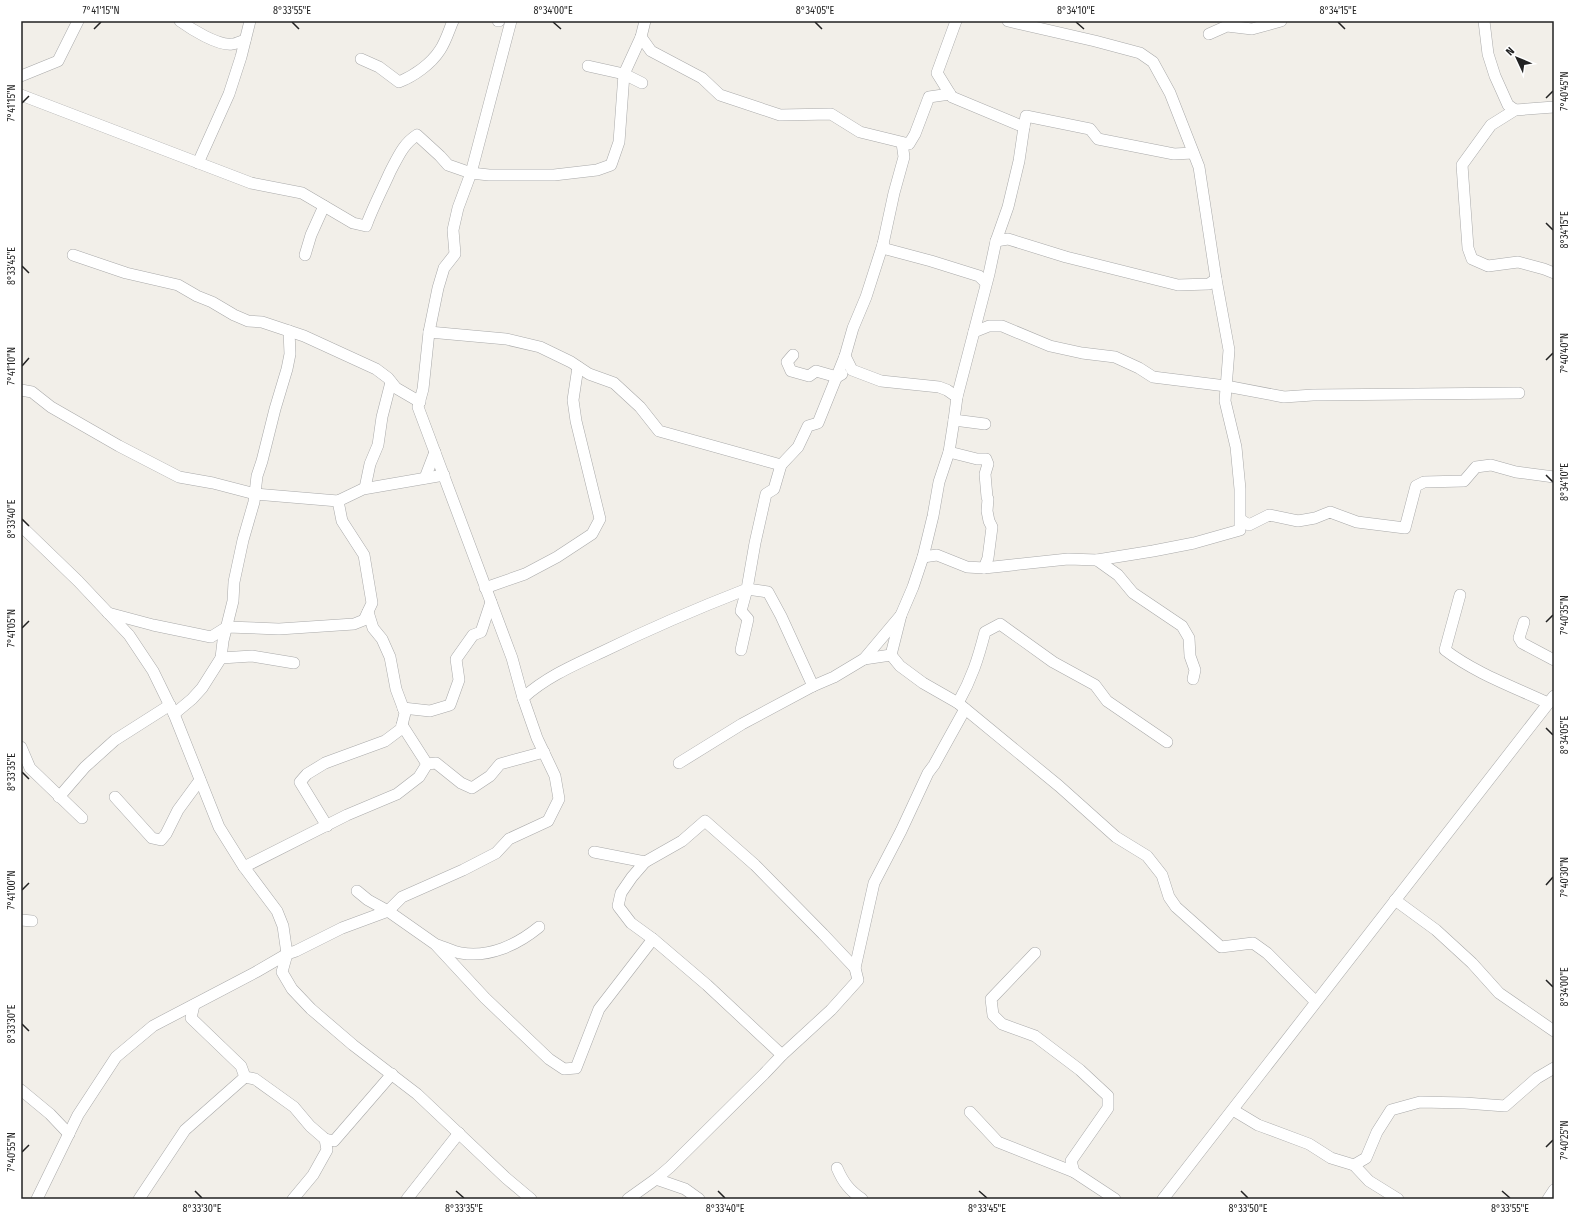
<svg xmlns="http://www.w3.org/2000/svg" width="1575" height="1220" font-family="'Fira Sans Condensed',sans-serif">
  <style>
    .lines { fill: none; stroke-linecap: round; stroke-linejoin: round }
    .minor-casing { stroke: #a9a9a9; stroke-width: 12 }
    .minor { stroke: #fff; stroke-width: 11 }
    .ticks { fill: none; stroke: #222; stroke-width: 1.5 }
    .neatline { fill: none; stroke: #222; stroke-width: 1.5 }
    .ticks-label { font-size: 10px; text-anchor: middle; fill: #222 }
  </style>
  <rect width="100%" height="100%" fill="#f2efe9"/>
  <g class="lines">
    <defs>
      <g id="minor">
        <path d="M180,21C191,29 218,46 232,44C236,44 241,41 245,40"/>
        <path d="M498,21H499"/>
        <path d="M511,21L471,173L458,208L453,230L455,254L444,268L438,288L429,332L423,389L418,407L512,658L523,698"/>
        <path d="M645,21L641,37L651,51L702,78L720,95L780,115L831,114L860,132L909,144L915,134L929,97L950,94"/>
        <path d="M956,21L937,73L950,94L952,97L1024,127L1019,161L1008,207L996,241L989,274L957,397L954,420L985,424"/>
        <path d="M1484,21L1488,54L1495,76L1508,105L1515,110"/>
        <path d="M1209,34L1227,26L1252,29L1281,21"/>
        <path d="M361,59L379,67L399,82C414,76 431,64 440,50C446,41 449,30 453,21"/>
        <path d="M588,66L624,74L642,83"/>
        <path d="M21,76L58,61L78,21"/>
        <path d="M21,95L251,183L302,193L353,223L366,226C373,207 382,190 390,172C398,157 403,144 417,135L440,156L448,165L471,173L489,175H554L597,170L611,165L619,142L624,74L641,37"/>
        <path d="M1554,107L1515,110L1491,125L1462,165L1468,248L1472,259L1488,266L1518,262L1544,269L1554,273"/>
        <path d="M1024,127L1026,116L1090,129L1098,139L1174,154L1193,153"/>
        <path d="M902,143L904,157L894,193L883,244L886,249L931,261L979,276L986,283"/>
        <path d="M198,163L229,94L241,57L250,21"/>
        <path d="M996,241L1008,239L1066,257L1178,285L1209,284L1216,279L1199,167L1170,93L1153,62L1140,53L1095,41L1008,21"/>
        <path d="M883,244L866,297L853,328L845,356L852,370L881,381L939,387L947,390L957,397"/>
        <path d="M73,255L126,273L178,285L197,296L212,302L234,315L248,321L262,322L304,336L376,369L388,378L396,388L420,402"/>
        <path d="M305,255L311,235L324,206"/>
        <path d="M429,332L506,339L540,347L571,362L589,374L614,383L640,407L659,431L781,465"/>
        <path d="M974,332L989,326H1002L1050,346L1082,353L1115,357L1139,368L1153,377L1226,386L1284,397L1313,395L1519,393"/>
        <path d="M793,355L787,362L791,371L809,376L816,371L837,377L842,374"/>
        <path d="M21,390L32,392L51,407L119,446L179,477L213,483L255,494L338,501L363,489L444,475"/>
        <path d="M949,452L977,459H986L988,464L985,474L987,497L988,499L987,511L989,521L992,527L988,558L984,568"/>
        <path d="M425,478L435,452"/>
        <path d="M365,488L370,464L378,445L382,417L391,382"/>
        <path d="M1241,520L1249,525L1269,515L1298,521L1315,518L1330,512L1357,522L1405,528L1416,486L1424,482L1464,481L1476,467L1491,465L1516,472L1554,477"/>
        <path d="M21,526L78,581L129,635L153,671L174,714L219,827L244,867L277,911L283,926L287,954L282,972L292,989L311,1009L353,1045L417,1094L506,1178L531,1199"/>
        <path d="M923,557L937,555L967,567L984,568L1068,559L1097,560L1153,551L1194,543L1240,530V489L1236,447L1225,401L1229,350L1216,279"/>
        <path d="M1097,560L1118,575L1133,593L1182,626L1189,638L1190,656L1195,670L1193,679"/>
        <path d="M485,588L525,574L557,557L592,534L600,519L576,421L573,400L578,367"/>
        <path d="M1460,595L1445,650C1475,673 1514,687 1548,703"/>
        <path d="M108,613L153,625L211,637L227,627L279,629L354,624L364,620L372,603L364,555L342,521L338,501"/>
        <path d="M901,615L891,655L900,666L923,683L958,703L1059,786L1116,837L1147,856L1162,875L1169,897L1176,907L1221,947L1253,943L1267,953L1315,1001"/>
        <path d="M1524,622L1519,638L1522,643L1554,660"/>
        <path d="M741,650L748,619L741,611L747,589L768,592L781,616L813,686"/>
        <path d="M221,658L252,656L294,663"/>
        <path d="M864,659L891,655"/>
        <path d="M958,703C972,678 978,659 985,632L1000,624L1053,662L1095,685L1107,701L1167,742"/>
        <path d="M403,708L430,711L450,705L459,680L456,659L473,635L481,632L491,602"/>
        <path d="M174,714L192,699L202,688L221,658L223,641L233,601L234,582L243,540L254,502L257,476L262,461L275,409L287,369L290,354L289,331"/>
        <path d="M402,725L427,764"/>
        <path d="M21,747L30,768L82,818"/>
        <path d="M679,763L742,724L813,686L834,677L864,659L901,615L913,587L923,557L933,516L939,482L949,452L954,420"/>
        <path d="M59,797L85,767L115,740L170,705"/>
        <path d="M115,797L152,838L161,840L166,834L178,810L200,780"/>
        <path d="M327,826L300,782L307,774L325,763L385,741L401,729L405,713L396,689L390,657L382,639L373,628L368,612"/>
        <path d="M594,852L645,862L682,841L705,821L755,865L823,934L855,968L858,980L831,1010L782,1055L764,1074L670,1167L656,1179L628,1199"/>
        <path d="M645,862L632,877L621,893L618,906L631,923L653,939"/>
        <path d="M244,867L347,815L397,794L419,777L427,764L436,763L461,783L472,788L490,776L500,764L544,752"/>
        <path d="M357,891L368,900L388,911L435,944L485,998L549,1059L564,1069L576,1068L599,1009L653,939L707,985L782,1055"/>
        <path d="M1395,900L1436,930L1472,963L1499,993L1554,1031"/>
        <path d="M21,920L32,921"/>
        <path d="M437,945C445,947 453,952 461,953C489,958 517,945 539,927"/>
        <path d="M1035,953L991,999L993,1015L1002,1024L1035,1036L1080,1070L1108,1096V1108L1071,1161L1074,1172L1115,1199"/>
        <path d="M855,968L874,883L901,831L928,773L934,765L965,709"/>
        <path d="M194,1005L191,1018L241,1066L245,1077L255,1079L294,1107L310,1126L325,1139L327,1150L313,1175L293,1199"/>
        <path d="M21,1090L50,1114L69,1134"/>
        <path d="M1233,1110L1258,1125L1309,1144L1331,1158L1354,1165L1366,1158L1377,1132L1391,1110L1420,1102L1465,1103L1505,1106L1537,1078L1554,1068"/>
        <path d="M970,1112L998,1142L1074,1172"/>
        <path d="M325,1139L334,1141L392,1074"/>
        <path d="M1354,1165L1369,1181L1398,1199"/>
        <path d="M837,1168C843,1182 849,1190 862,1199"/>
        <path d="M656,1179L685,1189L699,1199"/>
        <path d="M37,1199L78,1115L116,1057L153,1026L256,972L287,954L296,951L342,928L388,911L402,897L463,870L496,853L509,839L548,821L559,799L555,776L537,738L523,698C546,677 574,665 602,652C649,629 698,608 747,589L755,543L766,494L774,489L781,465L798,447L808,426L818,423L845,356"/>
        <path d="M139,1199L185,1130L245,1077"/>
        <path d="M407,1199L459,1133"/>
        <path d="M1163,1199L1554,696"/>
        <path d="M1548,1199L1554,1190"/>
      </g>
    </defs>
    <use href="#minor" class="minor-casing"/>
    <use href="#minor" class="minor"/>
  </g>
  <path class="ticks" d="M292,22L299,29M553,22L561,29M815,22L822,29M1076,22L1084,29M1338,22L1345,29M94,29L101,22M1546,98L1553,91M22,103L29,96M1546,223L1553,230M22,266L29,273M1546,360L1553,353M22,366L29,358M1546,475L1553,482M22,519L29,526M1546,622L1553,615M22,628L29,621M1546,728L1553,735M22,772L29,779M1546,885L1553,877M22,890L29,883M1546,980L1553,987M22,1024L29,1031M1546,1147L1553,1140M22,1152L29,1145M195,1191L202,1198M456,1191L464,1198M718,1191L725,1198M979,1191L987,1198M1241,1191L1248,1198M1502,1191L1510,1198"/>
  <rect width="1575" height="1220" fill="none" stroke="#ffffff" stroke-width="44"/>
  <g transform="translate(1517 58) rotate(314)" stroke="#ffffff" stroke-width="3" paint-order="stroke">
  <path d="M0-3L7 15L0 10L-7 15Z" fill="#222222"/>
  <text y="-6" font-size="11" font-weight="bold" text-anchor="middle" fill="#222222">N</text>
  </g>
  <rect x="22" y="22" width="1531" height="1176" class="neatline"/>
  <g class="ticks-label">
    <text x="101" y="14">7°41'15"N</text>
    <text x="292" y="14">8°33'55"E</text>
    <text x="553" y="14">8°34'00"E</text>
    <text x="815" y="14">8°34'05"E</text>
    <text x="1076" y="14">8°34'10"E</text>
    <text x="1338" y="14">8°34'15"E</text>
    <text transform="translate(1564 91) rotate(-90)" y="4">7°40'45"N</text>
    <text transform="translate(11 103) rotate(-90)" y="4">7°41'15"N</text>
    <text transform="translate(1564 230) rotate(-90)" y="4">8°34'15"E</text>
    <text transform="translate(11 266) rotate(-90)" y="4">8°33'45"E</text>
    <text transform="translate(1564 353) rotate(-90)" y="4">7°40'40"N</text>
    <text transform="translate(11 366) rotate(-90)" y="4">7°41'10"N</text>
    <text transform="translate(1564 482) rotate(-90)" y="4">8°34'10"E</text>
    <text transform="translate(11 519) rotate(-90)" y="4">8°33'40"E</text>
    <text transform="translate(1564 615) rotate(-90)" y="4">7°40'35"N</text>
    <text transform="translate(11 628) rotate(-90)" y="4">7°41'05"N</text>
    <text transform="translate(1564 735) rotate(-90)" y="4">8°34'05"E</text>
    <text transform="translate(11 772) rotate(-90)" y="4">8°33'35"E</text>
    <text transform="translate(1564 877) rotate(-90)" y="4">7°40'30"N</text>
    <text transform="translate(11 890) rotate(-90)" y="4">7°41'00"N</text>
    <text transform="translate(1564 987) rotate(-90)" y="4">8°34'00"E</text>
    <text transform="translate(11 1024) rotate(-90)" y="4">8°33'30"E</text>
    <text transform="translate(1564 1140) rotate(-90)" y="4">7°40'25"N</text>
    <text transform="translate(11 1152) rotate(-90)" y="4">7°40'55"N</text>
    <text x="202" y="1212">8°33'30"E</text>
    <text x="464" y="1212">8°33'35"E</text>
    <text x="725" y="1212">8°33'40"E</text>
    <text x="987" y="1212">8°33'45"E</text>
    <text x="1248" y="1212">8°33'50"E</text>
    <text x="1510" y="1212">8°33'55"E</text>
  </g>
</svg>
